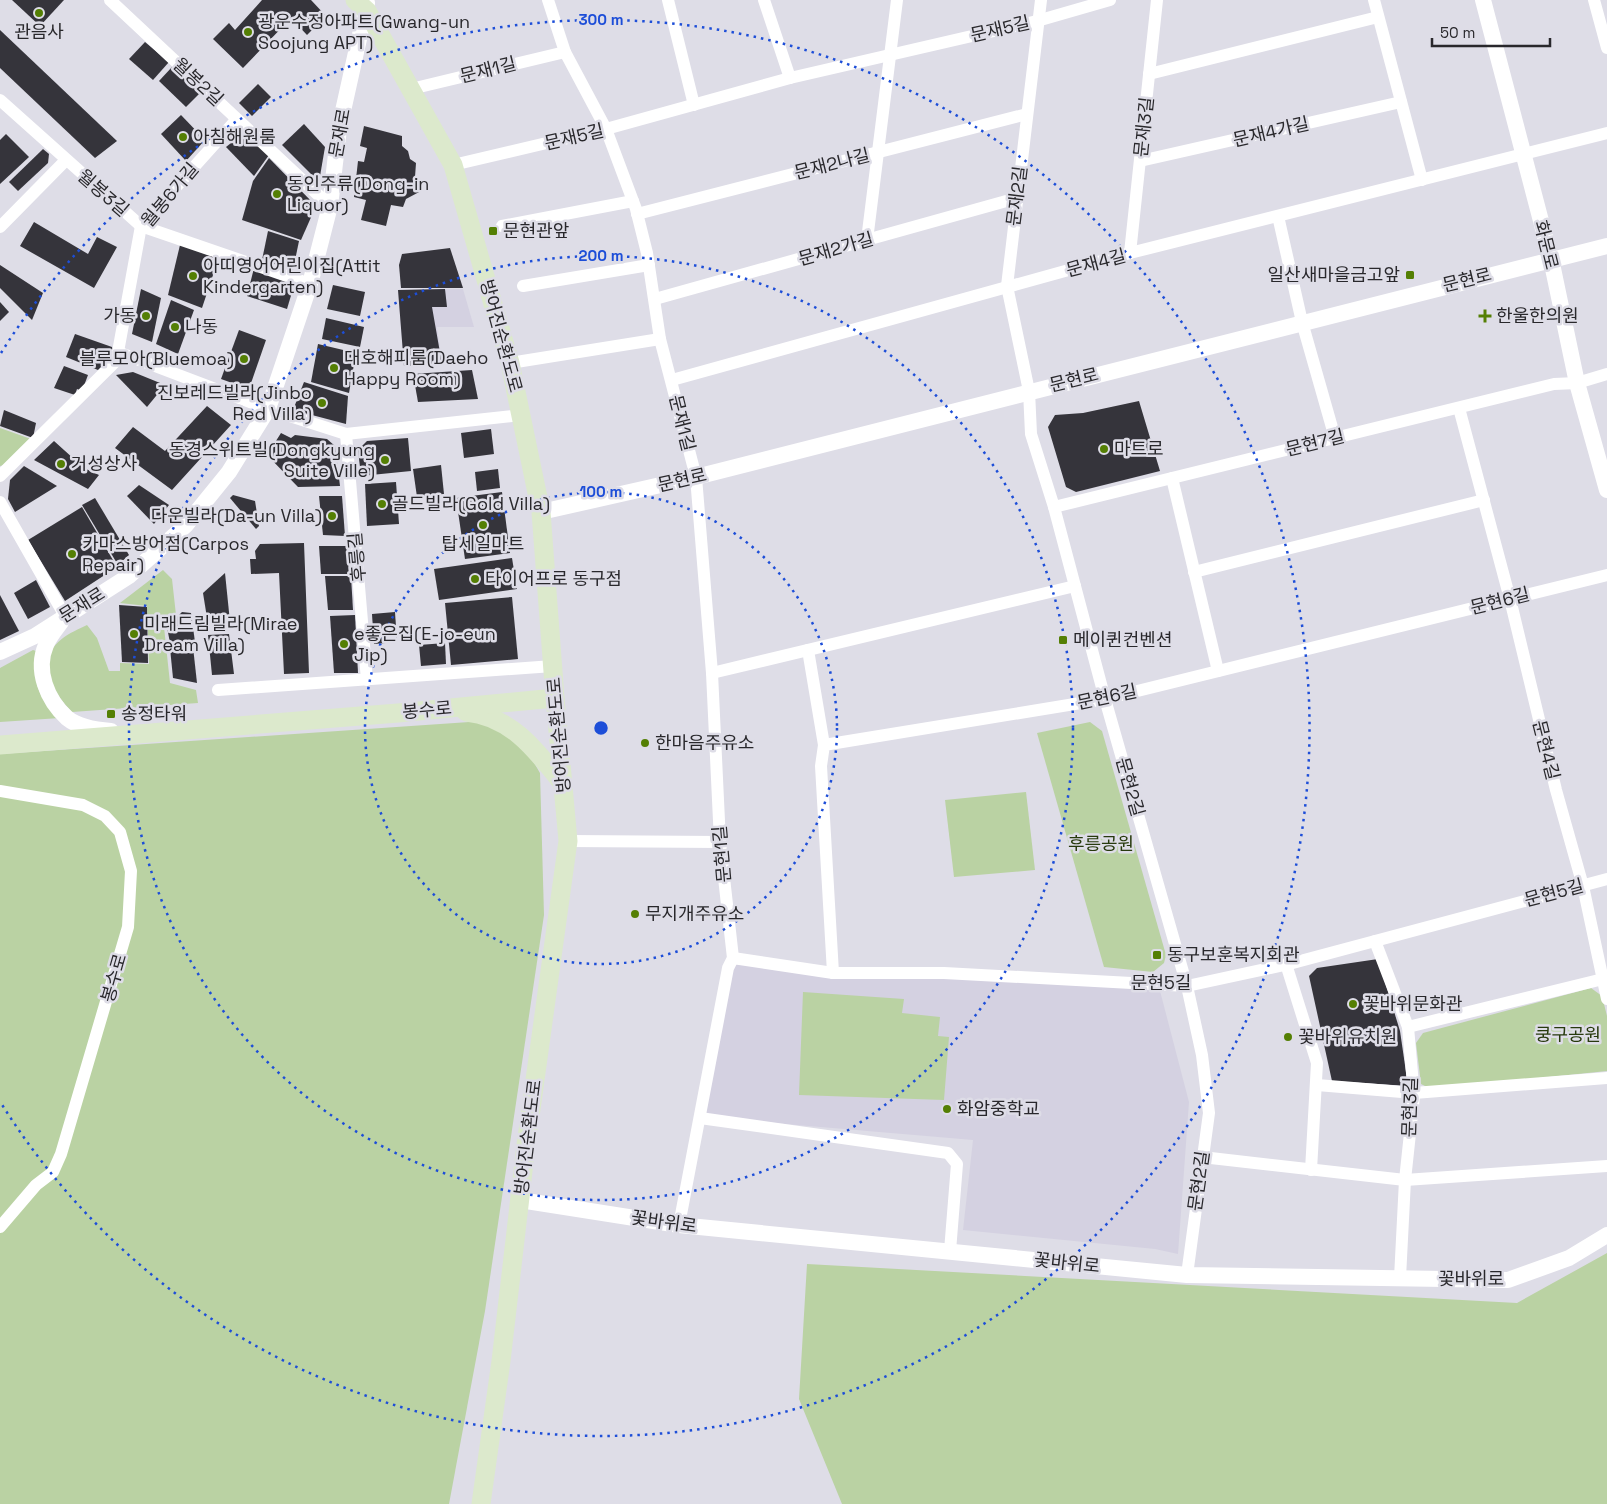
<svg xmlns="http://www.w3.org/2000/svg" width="1607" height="1504" font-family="'Space Grotesk','Noto Sans KR',sans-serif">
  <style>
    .built { fill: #d4d1e1 }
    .green { fill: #bad2a3 }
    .building { fill: #35343b }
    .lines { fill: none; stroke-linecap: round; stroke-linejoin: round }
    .minor { stroke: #fff; stroke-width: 12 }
    .tertiary { stroke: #fff; stroke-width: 16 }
    .secondary { stroke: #dce9cc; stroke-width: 19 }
    .ring { fill: none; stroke: #1d4ed8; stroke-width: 2.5; stroke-dasharray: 2.5 5 }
    .poi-dot { fill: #547f04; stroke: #dedde7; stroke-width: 2 }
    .labels { text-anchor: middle; stroke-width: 5; stroke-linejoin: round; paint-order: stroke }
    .poi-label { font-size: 18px; fill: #29282c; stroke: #dedde7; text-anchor: start }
    .street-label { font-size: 18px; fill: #29282c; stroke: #dedde7 }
    .park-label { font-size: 18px; fill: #273a0d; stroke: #dedde7 }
    .centre { fill: #1d4ed8; stroke: #dedde7; stroke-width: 2.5 }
    .ring-label { font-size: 15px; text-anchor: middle; font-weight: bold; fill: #1d4ed8; stroke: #dedde7; stroke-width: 5; stroke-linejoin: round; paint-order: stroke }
  </style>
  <rect width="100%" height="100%" fill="#dedde7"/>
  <g class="built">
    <path d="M463,289L474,327H437L442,364L404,366L398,290Z"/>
    <path d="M727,964L1159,987L1189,1102L1178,1254L1155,1249L963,1230L973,1140L705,1117Z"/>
  </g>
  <g class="green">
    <path d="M0,428L31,439L5,465L0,466Z"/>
    <path d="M163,570L172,579L176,615L164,627L170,683L196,690L198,703L72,712C52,690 32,662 63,638C69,633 79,629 87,625L97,638L109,671H120V663L149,664L147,606L120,603Z"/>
    <path d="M33,650L36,651C35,686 35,693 60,718L0,722V668Z"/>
    <path d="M484,721L519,737L540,773L544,915L485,1311L449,1504H0V754Z"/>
    <path d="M1090,722L1102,731L1166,955L1164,963L1153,972L1104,967L1037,733Z"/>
    <path d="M1026,792L1035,870L954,877L945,800Z"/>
    <path d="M1591,988L1602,996L1607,1016V1071L1431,1089L1421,1084L1416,1043L1423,1033Z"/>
    <path d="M803,992L904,999L902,1013L940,1017L938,1036L949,1037L944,1100L799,1095Z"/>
    <path d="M1607,1253V1504H842L799,1399L807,1264L1517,1303Z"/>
  </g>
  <g class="building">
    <path d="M12,0H64L40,26Z"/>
    <path d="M262,0H311L326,16L307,35L291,18L243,68L213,39L229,23L235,30Z"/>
    <path d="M0,30L117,141L95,158L0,68Z"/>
    <path d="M145,42L169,62L153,80L129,59Z"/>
    <path d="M172,67L200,93L186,107L159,81Z"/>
    <path d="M258,84L271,97L252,116L239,103Z"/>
    <path d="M181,115L205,140L186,161L161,134Z"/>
    <path d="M304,124L325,147L319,182L282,145Z"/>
    <path d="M364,126L402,136V146L408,151L410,159L416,163L415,177L421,191L406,199L403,207L391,205L386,226L361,220L366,200L354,197L358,161L364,162L367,148L360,146Z"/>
    <path d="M6,134L29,157L0,184V140Z"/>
    <path d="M241,135L250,136L269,155L254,176L226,147Z"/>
    <path d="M43,149L49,154L48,163L18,191L9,182Z"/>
    <path d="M269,158L316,206L301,240L242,220L253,181Z"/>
    <path d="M34,222L88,254L97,237L117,247L94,288L20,246Z"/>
    <path d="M268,231L299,241L293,270L262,260Z"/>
    <path d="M180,245L219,257L202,308L168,295Z"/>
    <path d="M450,248L463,288H401L399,265L402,254Z"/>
    <path d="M0,265L43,293L32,320L0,288Z"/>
    <path d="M254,268L295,282L287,309L247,296Z"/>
    <path d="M333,285L365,292L360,316L327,309Z"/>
    <path d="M141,289L161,298L152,342L132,334Z"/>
    <path d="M445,289L447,307H432L442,364L404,366L398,290Z"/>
    <path d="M171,300L194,310L178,354L156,344Z"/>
    <path d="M0,302L9,312L0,321Z"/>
    <path d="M326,318L364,327L360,347L322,339Z"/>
    <path d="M239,330L266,340L249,389L221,379Z"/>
    <path d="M75,334L112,347L113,352L110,358L98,370L66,357Z"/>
    <path d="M318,344L356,353L349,393L311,382Z"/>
    <path d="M64,366L88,375L82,391L77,389L75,395L54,388Z"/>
    <path d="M472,370L478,399L418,402L413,374Z"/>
    <path d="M133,372L165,385L147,407L116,375Z"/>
    <path d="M304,382L348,396L346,424L293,410Z"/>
    <path d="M1139,401L1160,471L1076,492L1066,487L1048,427L1055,415L1083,413Z"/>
    <path d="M207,406L231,425L172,490L115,448L133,427L165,451Z"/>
    <path d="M4,410L36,423L33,438L0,426Z"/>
    <path d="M491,429L494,454L464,458L461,433Z"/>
    <path d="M281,433L291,438L295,435L327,439L335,446L340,486L298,487L267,455Z"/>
    <path d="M408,438L411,471L361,476L358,450L367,441Z"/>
    <path d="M54,441L84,468L99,475L88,489L34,460Z"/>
    <path d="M441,465L444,494L417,497L413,469Z"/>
    <path d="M24,466L57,486L15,512L8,499L10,480Z"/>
    <path d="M498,469L500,488L477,491L475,472Z"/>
    <path d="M396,482L399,524L367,526L365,484Z"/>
    <path d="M139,485L169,505L154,524L127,496Z"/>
    <path d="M502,492L510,553L465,559L456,498Z"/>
    <path d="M233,495L255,501L259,526L256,529L230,498Z"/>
    <path d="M319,496H342L345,536L323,535Z"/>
    <path d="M95,498L129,555L118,565L82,505Z"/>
    <path d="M82,507L117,567L65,601L28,540Z"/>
    <path d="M304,543L309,673L284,674L279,573L251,574L250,559H256L255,551L260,544Z"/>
    <path d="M319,546H347L349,574H321Z"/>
    <path d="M512,558L517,589L439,600L434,569Z"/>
    <path d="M225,573L230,622L208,624L203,593Z"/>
    <path d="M325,576H351L353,610H328Z"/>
    <path d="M36,580L50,607L28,619L14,593Z"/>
    <path d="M0,595L19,631L0,640Z"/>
    <path d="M512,597L518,659L451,665L445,603Z"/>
    <path d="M119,605L147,607L148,663L122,662Z"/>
    <path d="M182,612L191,613L195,642L170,643L167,627Z"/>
    <path d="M395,612L397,642L374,644L372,614Z"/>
    <path d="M355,615L358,673H334L330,616Z"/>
    <path d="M229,634L234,674L212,675L208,635Z"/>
    <path d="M445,643L446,664L421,666L419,645Z"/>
    <path d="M193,647L197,683L173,678L170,648Z"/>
    <path d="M1378,959L1400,1031L1408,1086L1332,1081L1309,976L1317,968Z"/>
  </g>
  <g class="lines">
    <g class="minor">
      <path d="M110,0L330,206"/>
      <path d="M548,0L565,52L606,129L636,209L647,253L660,339L696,477L712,673L720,842L733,958L728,968L679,1225"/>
      <path d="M668,0L694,105"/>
      <path d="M764,0L790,78"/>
      <path d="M1041,0L1007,286L1029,391L1031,434L1054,507L1105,699L1187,986L1202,1055L1209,1113L1187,1275"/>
      <path d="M1374,0L1422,180"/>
      <path d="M1594,0L1607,48"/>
      <path d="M1149,74L1378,17"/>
      <path d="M411,89L565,52"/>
      <path d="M0,100L141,226L310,284"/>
      <path d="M1140,161L1401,102"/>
      <path d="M453,165L606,129L790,78L1037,21L1110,0"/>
      <path d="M637,214L1027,114"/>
      <path d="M1278,216L1302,322L1335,438"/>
      <path d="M502,226L633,201"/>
      <path d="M0,227L66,160"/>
      <path d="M867,240L897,0"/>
      <path d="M1130,253L1157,0"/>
      <path d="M523,286L649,265"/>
      <path d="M655,299L1017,198"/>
      <path d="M118,352L268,409L346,434L521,415"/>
      <path d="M510,363L660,339"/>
      <path d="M672,380L1130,253L1607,133"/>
      <path d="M1459,408L1510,599L1556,790L1583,886L1607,999"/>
      <path d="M346,434L367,680"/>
      <path d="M0,476L114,363L118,352L141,226L237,119"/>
      <path d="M1172,478L1218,671"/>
      <path d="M0,502L65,616"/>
      <path d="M1054,507L1554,384L1577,383L1607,374"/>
      <path d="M1194,572L1484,500"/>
      <path d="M808,650L824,745"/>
      <path d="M712,673L1075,586"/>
      <path d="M218,690L553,666"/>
      <path d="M0,791L83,805L105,816L120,832L131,871L128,927L61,1154L53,1172L36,1185L0,1227"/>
      <path d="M568,841L720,842"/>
      <path d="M1375,941L1408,1027L1414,1096L1405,1180L1400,1278"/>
      <path d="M733,958L833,973H944L1187,986L1289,964L1607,879"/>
      <path d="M1286,964L1317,1063L1311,1170"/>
      <path d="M833,973L821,766L824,745L1105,699L1607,575"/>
      <path d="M1408,1027L1603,979"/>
      <path d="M1317,1085L1414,1093L1607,1078"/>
      <path d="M700,1118L948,1153L957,1164L950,1251"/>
      <path d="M1202,1157L1405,1180L1607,1166"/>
    </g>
    <g class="tertiary">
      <path d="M1483,0L1551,259L1577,383L1607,490"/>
      <path d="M541,512L696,477L1607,246"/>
      <path d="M61,622C56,629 49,637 46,645C35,670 47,700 67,718C79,728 97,730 111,731"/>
      <path d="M0,652L35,636L129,576L186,525L229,472L268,409L310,284L330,206L339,129L367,3"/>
      <path d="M520,1200L679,1225L1187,1275L1508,1280L1569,1258L1607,1235"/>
    </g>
    <g class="secondary">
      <path d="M355,0L367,11L453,165L510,363L541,512L555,698L568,841L526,1145L501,1361L481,1504"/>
      <path d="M466,712C511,716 537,751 563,784"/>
      <path d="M0,745L398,713L555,698"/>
    </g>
  </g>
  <g class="ring">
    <circle cx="601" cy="728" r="236"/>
    <circle cx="601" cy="728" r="472"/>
    <path d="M1 353A708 708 0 1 1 1 1103"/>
  </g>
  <g class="poi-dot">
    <circle cx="39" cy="13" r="5"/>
    <circle cx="248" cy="32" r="5"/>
    <circle cx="183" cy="137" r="5"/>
    <circle cx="277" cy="194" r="5"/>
    <rect x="488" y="226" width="10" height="10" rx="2.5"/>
    <rect x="1405" y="270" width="10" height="10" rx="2.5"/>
    <circle cx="193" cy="276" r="5"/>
    <circle cx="146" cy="316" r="5"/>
    <path d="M1482.5 308.5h5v5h5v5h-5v5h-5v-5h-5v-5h5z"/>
    <circle cx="175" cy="327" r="5"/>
    <circle cx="244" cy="359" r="5"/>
    <circle cx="334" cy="368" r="5"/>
    <circle cx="322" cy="403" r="5"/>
    <circle cx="1104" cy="449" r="5"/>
    <circle cx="385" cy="460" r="5"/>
    <circle cx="61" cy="464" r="5"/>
    <circle cx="382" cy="504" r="5"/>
    <circle cx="332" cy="516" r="5"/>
    <circle cx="483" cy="525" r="5"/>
    <circle cx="72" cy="554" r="5"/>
    <circle cx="475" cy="579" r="5"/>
    <circle cx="134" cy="634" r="5"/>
    <rect x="1058" y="635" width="10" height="10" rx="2.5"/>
    <circle cx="344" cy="644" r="5"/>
    <rect x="106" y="709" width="10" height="10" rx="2.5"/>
    <circle cx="645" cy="743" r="5"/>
    <circle cx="635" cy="914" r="5"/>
    <rect x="1152" y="950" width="10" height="10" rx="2.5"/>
    <circle cx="1353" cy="1004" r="5"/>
    <circle cx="1288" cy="1037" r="5"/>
    <circle cx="947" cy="1109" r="5"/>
  </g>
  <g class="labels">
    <g class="poi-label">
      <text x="258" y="28">광운수정아파트(Gwang-un<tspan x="258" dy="21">Soojung APT)</tspan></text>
      <text x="39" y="38" text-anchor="middle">관음사</text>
      <text x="193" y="143">아침해원룸</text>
      <text x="287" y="190">동인주류(Dong-in<tspan x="287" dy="21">Liquor)</tspan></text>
      <text x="503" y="237">문현관앞</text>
      <text x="203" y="272">아띠영어어린이집(Attit<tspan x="203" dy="21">Kindergarten)</tspan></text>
      <text x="1400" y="281" text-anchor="end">일산새마을금고앞</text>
      <text x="136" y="322" text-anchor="end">가동</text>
      <text x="1496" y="322">한울한의원</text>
      <text x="185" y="333">나동</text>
      <text x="344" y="364">대호해피룸(Daeho<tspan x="344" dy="21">Happy Room)</tspan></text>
      <text x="234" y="365" text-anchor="end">블루모아(Bluemoa)</text>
      <text x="312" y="399" text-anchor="end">진보레드빌라(Jinbo<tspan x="312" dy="21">Red Villa)</tspan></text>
      <text x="1114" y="455">마트로</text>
      <text x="375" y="456" text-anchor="end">동경스위트빌(Dongkyung<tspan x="375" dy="21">Suite Ville)</tspan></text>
      <text x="71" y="470">거성상사</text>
      <text x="392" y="510">골드빌라(Gold Villa)</text>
      <text x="322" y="522" text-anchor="end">다운빌라(Da-un Villa)</text>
      <text x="82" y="550">카마스방어점(Carpos<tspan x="82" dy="21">Repair)</tspan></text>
      <text x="483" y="550" text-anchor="middle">탑세일마트</text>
      <text x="485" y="585">타이어프로 동구점</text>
      <text x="144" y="630">미래드림빌라(Mirae<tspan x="144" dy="21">Dream Villa)</tspan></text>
      <text x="354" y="640">e좋은집(E-jo-eun<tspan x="354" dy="21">Jip)</tspan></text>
      <text x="1073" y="646">메이퀸컨벤션</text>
      <text x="121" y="720">송정타워</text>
      <text x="655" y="749">한마음주유소</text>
      <text x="645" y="920">무지개주유소</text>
      <text x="1167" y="961">동구보훈복지회관</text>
      <text x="1363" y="1010">꽃바위문화관</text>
      <text x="1298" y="1043">꽃바위유치원</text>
      <text x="957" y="1115">화암중학교</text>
    </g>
    <g class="street-label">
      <text transform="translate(1000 29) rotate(-13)" y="6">문재5길</text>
      <text transform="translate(488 70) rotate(-14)" y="6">문재1길</text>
      <text transform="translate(198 82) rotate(43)" y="6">월봉2길</text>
      <text transform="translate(1144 127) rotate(-84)" y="6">문재3길</text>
      <text transform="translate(1271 132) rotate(-13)" y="6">문재4가길</text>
      <text transform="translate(340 133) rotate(-80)" y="6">문재로</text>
      <text transform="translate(574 137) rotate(-13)" y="6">문재5길</text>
      <text transform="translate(832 164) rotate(-14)" y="6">문재2나길</text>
      <text transform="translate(103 193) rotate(41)" y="6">월봉3길</text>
      <text transform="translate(170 195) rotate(-50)" y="6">월봉6가길</text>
      <text transform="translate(1017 196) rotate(-83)" y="6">문재2길</text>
      <text transform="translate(1546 245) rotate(76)" y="6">화문로</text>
      <text transform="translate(836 249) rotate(-16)" y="6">문재2가길</text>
      <text transform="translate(1096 263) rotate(-15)" y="6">문재4길</text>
      <text transform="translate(1467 280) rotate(-14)" y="6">문현로</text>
      <text transform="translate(501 336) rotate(75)" y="6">방어진순환도로</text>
      <text transform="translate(1074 380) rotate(-14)" y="6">문현로</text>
      <text transform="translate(682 423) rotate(76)" y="6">문재1길</text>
      <text transform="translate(1315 443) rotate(-14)" y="6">문현7길</text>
      <text transform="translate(682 480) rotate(-13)" y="6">문현로</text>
      <text transform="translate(357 557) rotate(-95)" y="6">후릉길</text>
      <text transform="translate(1500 601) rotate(-14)" y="6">문현6길</text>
      <text transform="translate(82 605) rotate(-32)" y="6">문재로</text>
      <text transform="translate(1107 697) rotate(-12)" y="6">문현6길</text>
      <text transform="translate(427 710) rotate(-5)" y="6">봉수로</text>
      <text transform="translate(559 735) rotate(-95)" y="6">방어진순환도로</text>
      <text transform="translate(1546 750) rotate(76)" y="6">문현4길</text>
      <text transform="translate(1130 787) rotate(74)" y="6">문현2길</text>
      <text transform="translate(722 854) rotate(-95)" y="6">문현1길</text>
      <text transform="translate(1554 893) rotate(-15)" y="6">문현5길</text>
      <text transform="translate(114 978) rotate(-74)" y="6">봉수로</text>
      <text x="1161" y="989">문현5길</text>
      <text transform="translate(1410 1107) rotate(-88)" y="6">문현3길</text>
      <text transform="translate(528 1137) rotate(-83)" y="6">방어진순환도로</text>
      <text transform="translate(1199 1181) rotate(-82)" y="6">문현2길</text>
      <text transform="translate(664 1222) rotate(8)" y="6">꽃바위로</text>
      <text transform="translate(1067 1263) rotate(6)" y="6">꽃바위로</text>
      <text x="1471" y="1285">꽃바위로</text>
    </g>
    <g class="park-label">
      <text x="1101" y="850">후릉공원</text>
      <text x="1568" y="1041">쿵구공원</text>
    </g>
  </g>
  <circle cx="601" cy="728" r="8" class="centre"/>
  <g class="ring-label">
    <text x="601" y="25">300 m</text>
    <text x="601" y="261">200 m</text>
    <text x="601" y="497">100 m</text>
  </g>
  <path d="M1432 38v8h118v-8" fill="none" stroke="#29282c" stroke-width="2.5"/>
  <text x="1440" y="38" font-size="15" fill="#29282c" stroke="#dedde7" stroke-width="4" paint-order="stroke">50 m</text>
</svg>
